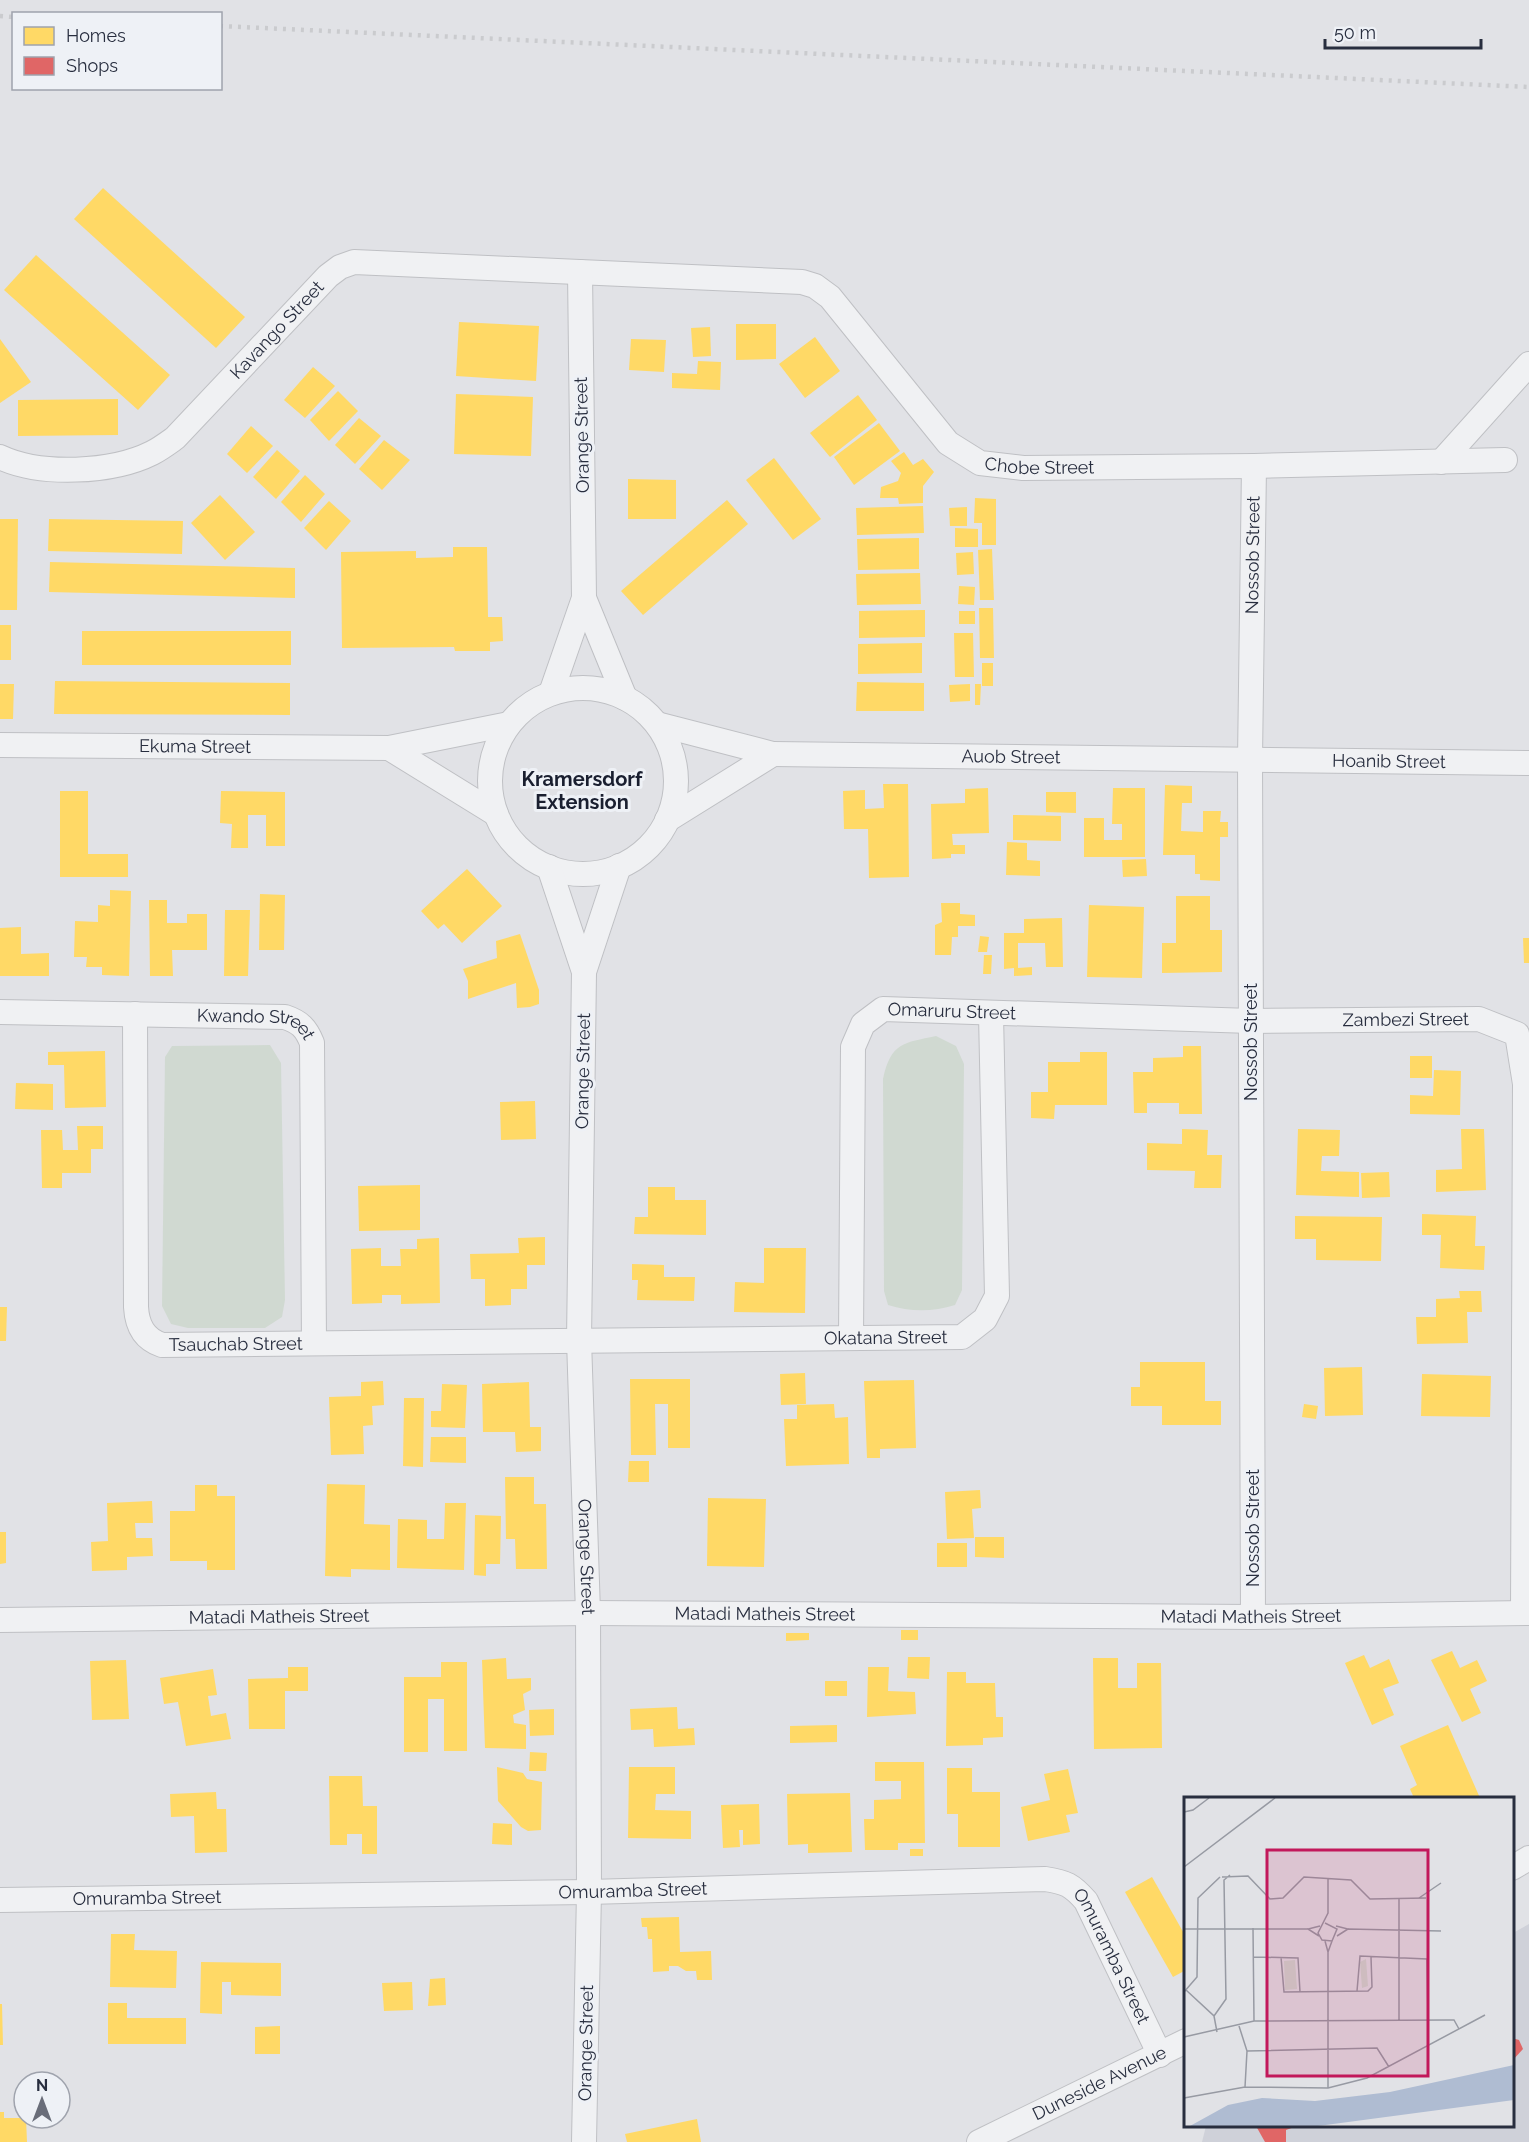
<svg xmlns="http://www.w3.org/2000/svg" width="1529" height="2142" font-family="Raleway,sans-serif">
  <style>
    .built { fill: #cfd1d9 }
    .green { fill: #d0d9d1 }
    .homes { fill: #ffd966 }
    .shops { fill: #e06666 }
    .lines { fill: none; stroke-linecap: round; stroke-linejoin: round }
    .minor-casing { stroke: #bfc0c4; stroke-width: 26 }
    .minor { stroke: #f0f1f3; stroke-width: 24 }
    .rail { stroke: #cacbce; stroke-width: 4.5; stroke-dasharray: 3 6; stroke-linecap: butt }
    .labels { text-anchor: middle; stroke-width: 6; stroke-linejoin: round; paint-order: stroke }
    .street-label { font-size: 18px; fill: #282e3f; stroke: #eef1f6 }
    .neighbourhood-label { font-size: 20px; font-weight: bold; fill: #1a1f30; stroke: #eef1f6 }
    .inset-road { fill: none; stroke: #979aa3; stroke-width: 1.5 }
    .view { fill: #c2185b; fill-opacity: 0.15; stroke: #c2185b; stroke-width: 3 }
    .inset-edge { fill: none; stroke: #282e3f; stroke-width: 3 }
  </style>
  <rect width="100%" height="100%" fill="#e1e2e6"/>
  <path class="built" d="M1529,1924V2142H1202L1206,2126H1512L1513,1933Z"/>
  <g class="green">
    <path d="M936,1036L956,1046L964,1064L962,1290L955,1305C933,1312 910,1312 888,1305L884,1291L883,1079C891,1042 904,1043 936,1036Z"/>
    <path d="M270,1045L281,1063L285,1300L282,1317L265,1328H188L171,1324L162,1306L165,1057L172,1046Z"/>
  </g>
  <g class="homes">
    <path d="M103,188L245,317L216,348L74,219Z"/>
    <path d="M36,255L170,375L138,410L4,290Z"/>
    <path d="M459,322L539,326L536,381L456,376Z"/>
    <path d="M736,324H776V359L736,360Z"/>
    <path d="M710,327L711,356L693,357L691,328Z"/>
    <path d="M815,337L840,371L805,398L779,364Z"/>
    <path d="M0,339L31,382L0,403Z"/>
    <path d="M631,339L666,340L664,372L629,370Z"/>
    <path d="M698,361L721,362L720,390L672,388V373L697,374Z"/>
    <path d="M313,367L335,386L305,418L284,400Z"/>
    <path d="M338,391L358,411L329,441L310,420Z"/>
    <path d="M456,394L533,397L531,456L454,454Z"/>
    <path d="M858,395L877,420L830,457L810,433Z"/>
    <path d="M118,399V435L18,436V400Z"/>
    <path d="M359,418L381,436L355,464L335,445Z"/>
    <path d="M879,423L900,451L854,485L834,457Z"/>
    <path d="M251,426L273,446L247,473L227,454Z"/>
    <path d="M384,440L410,460L382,490L359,469Z"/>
    <path d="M277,450L300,471L276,499L253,477Z"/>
    <path d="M904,452L913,465L923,459L934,472L923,486V503L899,504L898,498H880L881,487L898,481L901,473L891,461Z"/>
    <path d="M774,458L821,519L793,540L746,480Z"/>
    <path d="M305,475L325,494L301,522L281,502Z"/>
    <path d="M628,479L676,480V519H628Z"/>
    <path d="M220,495L255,532L225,560L191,523Z"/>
    <path d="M975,498L996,499V545H982V523H974Z"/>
    <path d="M727,500L748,524L643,615L621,591Z"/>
    <path d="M329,501L351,521L326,550L304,528Z"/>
    <path d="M923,506L924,533L857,535L856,508Z"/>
    <path d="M967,507V526H950L949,508Z"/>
    <path d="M0,519H18L17,610H0Z"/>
    <path d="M49,519L183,521L182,554L48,551Z"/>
    <path d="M955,528L978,529V547H955Z"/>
    <path d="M919,538V569L858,570L857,539Z"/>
    <path d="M453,547H487L488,617H502L503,641L490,642V651H455L454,647L342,648L341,552L416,551V558L453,557Z"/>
    <path d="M992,549L994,600H980L978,550Z"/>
    <path d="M973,552L974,574L957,575L956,553Z"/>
    <path d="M50,562L295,568V598L49,592Z"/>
    <path d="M920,573L921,604L857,605L856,574Z"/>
    <path d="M959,586L975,587L974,605L958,604Z"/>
    <path d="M979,608H993L994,658H980Z"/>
    <path d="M925,610V637L859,638V611Z"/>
    <rect x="959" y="611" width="16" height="13"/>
    <rect x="0" y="625" width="11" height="35"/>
    <rect x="82" y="631" width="209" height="34"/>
    <path d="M954,633H973L974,677H955Z"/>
    <path d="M922,643V673L858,674V644Z"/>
    <rect x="982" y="663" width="11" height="23"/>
    <path d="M55,681L290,683V715L54,714Z"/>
    <path d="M857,682L924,683V711H856Z"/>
    <path d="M0,684H14L13,719H0Z"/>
    <path d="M970,684V701L950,702L949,685Z"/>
    <path d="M975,684H981L980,705H975Z"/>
    <path d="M883,784H908L909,877L869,878L868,829H844L843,791L865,790V809L884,808Z"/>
    <path d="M1165,785L1192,786V803H1182L1181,831L1203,832V811H1221L1220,822H1228V837H1220V881L1200,880V874H1195V855H1163Z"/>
    <path d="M988,788L989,833L952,834L953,845H965V854H951V858L932,859L931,804L965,803V789Z"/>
    <path d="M1113,788H1145V857H1084V818H1104V840H1122V824H1112Z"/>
    <path d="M60,791H88V854H128V877H60Z"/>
    <path d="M221,791L285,792V846H266V815H248V848H231L232,824L220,823Z"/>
    <path d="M1046,792H1076V813L1046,812Z"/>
    <path d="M1013,815L1061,816V841L1013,840Z"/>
    <path d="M1007,842L1027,843V860L1040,861V876L1006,875Z"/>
    <path d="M1146,859L1147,876L1123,877L1122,860Z"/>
    <path d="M467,869L502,906L462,943L444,924L438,929L421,911Z"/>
    <path d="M110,890L131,891L129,976L102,975V967H86L87,957H74L75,921L98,922V905L110,906Z"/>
    <path d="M260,894L285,895L284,950H259Z"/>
    <path d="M1176,896H1210V930H1222V972L1162,973V943H1176Z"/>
    <path d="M149,900H167V923H187V914H207V950H172L173,976H150Z"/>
    <path d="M941,903H960V914L975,915V926H958V937H952L951,955H935V925L942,922Z"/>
    <path d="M1089,905L1144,907L1142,978L1087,977Z"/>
    <path d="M225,910H250L248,976H224Z"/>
    <path d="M1062,918L1063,967H1046L1045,943H1018V968L1032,967V975L1014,976V968L1004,969V933H1024V919Z"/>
    <path d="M21,927V954L49,953V976H0V928Z"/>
    <path d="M520,934L539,990V1004L530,1007L517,1008L516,983L468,999V981L463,969L497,958L496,941Z"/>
    <path d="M980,936L989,937L987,952H978Z"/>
    <path d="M1523,938H1529V963H1524Z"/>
    <path d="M984,955H992L991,974H983Z"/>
    <path d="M1183,1046H1201L1202,1114H1179V1103H1147V1113H1134L1133,1072H1153V1058L1183,1057Z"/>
    <path d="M105,1051L106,1107L65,1108L64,1065H48V1052Z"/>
    <path d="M1080,1052H1107V1105H1055L1054,1119L1031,1118V1092H1048V1062H1080Z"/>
    <rect x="1410" y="1056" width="22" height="22"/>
    <path d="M1434,1070L1461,1071L1460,1115L1410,1114V1095L1433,1096Z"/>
    <path d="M16,1083L53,1084V1110L15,1109Z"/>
    <path d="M535,1101L536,1139L501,1140L500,1102Z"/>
    <path d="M77,1126H103V1149H91V1173H62V1188H42L41,1130H62L63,1150H78Z"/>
    <path d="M1182,1129L1208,1130L1207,1155H1222L1221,1188H1194L1195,1171L1147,1170V1143L1182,1144Z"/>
    <path d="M1298,1129L1340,1130L1339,1156H1322L1321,1171L1359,1172V1197L1296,1195Z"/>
    <path d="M1461,1129H1484L1486,1190L1436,1192V1170L1462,1169Z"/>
    <path d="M1389,1172L1390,1197L1362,1198L1361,1173Z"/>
    <path d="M420,1185V1230L359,1231L358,1186Z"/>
    <path d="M648,1187H675V1200H706V1235L634,1234L635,1217H648Z"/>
    <path d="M1422,1214L1476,1216L1475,1246H1485L1484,1270L1440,1268L1441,1235H1422Z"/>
    <path d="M1295,1216L1382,1217L1381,1261L1316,1260V1239H1295Z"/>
    <path d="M545,1237V1265H527V1289H511V1305L485,1306V1279H471L470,1254L519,1253L518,1238Z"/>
    <path d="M439,1238L440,1303L401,1304V1295H382V1303L352,1304L351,1249L381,1248V1266H401L400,1249H417V1239Z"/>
    <path d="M764,1248H806L805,1313L734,1312L735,1282L764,1283Z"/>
    <path d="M632,1264L664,1265V1277H695L694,1301L637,1300L638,1280H632Z"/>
    <path d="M1459,1291H1481L1482,1312H1467L1468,1343L1417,1344L1416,1317H1436V1299L1460,1298Z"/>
    <path d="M0,1307H7L6,1341H0Z"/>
    <path d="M1140,1362H1205V1401H1221V1425H1162V1406H1131V1387H1140Z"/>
    <path d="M1362,1367L1363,1415L1325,1416L1324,1368Z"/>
    <path d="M805,1373L806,1404L781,1405L780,1374Z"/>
    <path d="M1422,1374L1491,1376L1490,1417L1421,1416Z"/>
    <path d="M630,1379H690V1448H668V1404H655L656,1455H631Z"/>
    <path d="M914,1380L916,1448L880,1449V1458H867L864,1381Z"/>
    <path d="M383,1381L384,1405L372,1406L373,1425L363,1426L364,1454L331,1455L329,1397L361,1396V1382Z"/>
    <path d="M529,1382L530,1427H541V1451L516,1452L515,1432H483L482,1384Z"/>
    <path d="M442,1384L467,1385L465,1428L431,1427V1411H441Z"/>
    <path d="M404,1398H424L423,1467L403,1466Z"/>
    <path d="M834,1404L835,1418L848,1417L849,1464L786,1466L784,1419H797V1405Z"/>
    <path d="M1304,1404L1318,1406L1316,1419L1302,1417Z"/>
    <path d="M431,1437H466V1463L430,1462Z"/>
    <path d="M629,1461H649V1482H628Z"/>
    <path d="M505,1477H534V1504H546L547,1569H516L515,1539H506Z"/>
    <path d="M327,1484L365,1485L364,1524L390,1525V1570L351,1569V1577L325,1576Z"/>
    <path d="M195,1485H217V1496H235V1570H207V1561H170V1511H195Z"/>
    <path d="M980,1490L981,1508L972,1509L974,1538L947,1539L945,1492Z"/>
    <path d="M708,1498L766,1499L764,1567L707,1566Z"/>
    <path d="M152,1501L153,1523H135L136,1538H152L153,1556L127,1557V1570L92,1571L91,1542L108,1541L107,1503Z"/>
    <path d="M445,1503H466L464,1570L397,1568L398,1519L427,1520V1539H444Z"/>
    <path d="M475,1515L501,1516L500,1564H486V1576L474,1575Z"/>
    <path d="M0,1532H6V1563L0,1564Z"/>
    <path d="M975,1537H1004V1558L975,1557Z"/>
    <rect x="937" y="1543" width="30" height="24"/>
    <rect x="901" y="1630" width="17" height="10"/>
    <path d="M786,1633H809V1640L786,1641Z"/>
    <path d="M1452,1651L1460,1668L1477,1660L1487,1681L1470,1689L1481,1713L1462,1722L1431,1660Z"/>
    <path d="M1364,1655L1370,1668L1389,1659L1399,1683L1383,1689L1394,1715L1372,1725L1345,1663Z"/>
    <path d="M908,1657H930L929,1679L907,1678Z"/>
    <path d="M506,1658L507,1679L531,1678V1690L523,1694L525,1710L513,1715L514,1723L526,1725V1749L485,1748L482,1660Z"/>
    <path d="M1093,1658H1118V1688H1137V1663H1161L1162,1748L1094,1749Z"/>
    <path d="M126,1660L129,1719L92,1720L90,1661Z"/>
    <path d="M441,1662H467V1751H444V1699H428V1752H404V1677H441Z"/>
    <path d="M288,1667H308V1691H285V1729H249L248,1679L288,1678Z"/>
    <path d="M868,1667H889L888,1691L915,1692L916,1714L867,1717Z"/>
    <path d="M213,1669L217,1695L208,1696L211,1716L226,1713L231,1739L186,1746L178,1702L164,1704L160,1678Z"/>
    <path d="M947,1672H966V1683H995L996,1717H1003V1737L983,1738V1745L946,1746Z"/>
    <rect x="825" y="1681" width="22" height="15"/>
    <path d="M677,1707L678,1729L694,1728L695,1745L654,1747L653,1729L631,1730L630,1709Z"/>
    <path d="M554,1709V1735L530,1736L529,1710Z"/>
    <path d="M837,1725V1742L790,1743V1726Z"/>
    <path d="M1448,1725L1480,1798L1435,1797L1414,1798L1410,1789L1417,1785L1400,1746Z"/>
    <path d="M530,1752L547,1753L546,1771H529Z"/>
    <path d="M875,1762H924L925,1843H898V1850H865L864,1819H874V1800L901,1799V1781H875Z"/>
    <path d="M497,1767L523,1773L527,1779L542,1782L541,1830L528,1831L521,1827L498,1801Z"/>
    <path d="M629,1767H675V1794H656L655,1810L691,1811V1839L628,1838Z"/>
    <path d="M947,1768H972V1792H1000V1847H958V1814H947Z"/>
    <path d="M1068,1769L1078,1813L1066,1815L1070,1832L1028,1841L1021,1807L1050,1800L1044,1774Z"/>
    <path d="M329,1776H362L363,1806H377V1854H362V1834H347V1845H330Z"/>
    <path d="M216,1792L217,1809H226L227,1852L195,1853L194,1816L171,1817L170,1794Z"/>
    <path d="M850,1793L852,1852L808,1853V1844L788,1845L787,1794Z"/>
    <path d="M759,1804L760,1844L743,1845V1830H739L740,1847L723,1848L721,1805Z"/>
    <path d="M493,1823L512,1824V1845L492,1844Z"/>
    <rect x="910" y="1849" width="13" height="7"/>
    <path d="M1152,1877L1186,1937V1970L1173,1977L1125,1892Z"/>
    <path d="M679,1917L680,1952L711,1951L712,1980H697L696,1971H686L678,1966H669V1971L653,1972L652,1939H648L647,1927H642L641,1918Z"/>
    <path d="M111,1934H135L134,1950L177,1951L176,1988L110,1987Z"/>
    <path d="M201,1962L281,1963V1996L231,1995V1982H222V2014L200,2013Z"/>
    <path d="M445,1978L446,2005L428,2006L430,1979Z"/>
    <path d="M412,1982L413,2010L384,2011L382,1983Z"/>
    <path d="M108,2003H127V2018H186V2044H108Z"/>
    <path d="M0,2004H2L3,2045H0Z"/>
    <path d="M280,2026V2054H255V2027Z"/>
    <path d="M0,2112H4V2118H26L27,2142H0Z"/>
    <path d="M697,2119L701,2142H627L625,2134Z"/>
  </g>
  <g class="shops">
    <path d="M1512,2038L1519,2040L1523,2049L1512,2061Z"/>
    <path d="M1256,2126H1297L1286,2130V2142H1265Z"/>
  </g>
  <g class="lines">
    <defs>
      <g id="minor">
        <path id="s1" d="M0,457C40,476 112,473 152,453C160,449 168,443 175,438L328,276L340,267L354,262L802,282L815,286L830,297L948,443L980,463L1023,468L1254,466L1505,460"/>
        <path d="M1441,462L1529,364"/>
        <path d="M584,598L625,698"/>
        <circle cx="583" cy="781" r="93"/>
        <path d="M551,693L584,598L580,272"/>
        <path d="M657,724L773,754L667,820"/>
        <path id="s2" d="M0,745L389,748"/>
        <path id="s3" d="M773,754L1529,763"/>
        <path d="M496,814L389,748L509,724"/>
        <path d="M549,867L584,972L619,866"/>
        <path id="s4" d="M584,972L579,1340L588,1613L589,1892L584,2142"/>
        <path id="s5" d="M0,1012L285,1017C300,1022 306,1028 312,1043L314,1343"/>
        <path id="s6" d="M135,1014L136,1307C137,1325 144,1339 162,1345L962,1337L985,1319L997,1296L991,1014"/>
        <path id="s7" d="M851,1338L853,1047L863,1024L883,1009L1251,1021L1479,1019L1517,1034L1525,1084L1523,1613"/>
        <path id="s8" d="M1253,1617L1250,759L1254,466"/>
        <path id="s9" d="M0,1620L588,1613L1253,1617L1529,1613"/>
        <path d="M1512,1868L1529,1858"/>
        <path id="s10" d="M0,1900L589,1892L1045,1879C1066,1882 1072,1885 1086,1901L1160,2055"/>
        <path id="s11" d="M979,2142L1186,2041"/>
      </g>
    </defs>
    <use href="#minor" class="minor-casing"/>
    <use href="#minor" class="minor"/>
    <g class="rail">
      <path d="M0,16L14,17"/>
      <path d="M220,26L1529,87"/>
    </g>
  </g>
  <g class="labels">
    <g class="street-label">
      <text dy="6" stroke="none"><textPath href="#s1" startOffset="332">Kavango Street</textPath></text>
      <text transform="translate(582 435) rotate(-91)" y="6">Orange Street</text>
      <text dy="6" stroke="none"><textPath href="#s1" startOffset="1202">Chobe Street</textPath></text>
      <text dy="6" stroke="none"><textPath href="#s8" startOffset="1062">Nossob Street</textPath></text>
      <text dy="6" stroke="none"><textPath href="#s2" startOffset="195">Ekuma Street</textPath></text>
      <text dy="6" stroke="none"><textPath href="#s3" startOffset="238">Auob Street</textPath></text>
      <text dy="6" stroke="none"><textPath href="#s3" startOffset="616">Hoanib Street</textPath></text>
      <text dy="6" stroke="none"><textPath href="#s7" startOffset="410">Omaruru Street</textPath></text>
      <text dy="6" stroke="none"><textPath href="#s7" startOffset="864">Zambezi Street</textPath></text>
      <text dy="6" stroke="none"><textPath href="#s5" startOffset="258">Kwando Street</textPath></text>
      <text transform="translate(1251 1042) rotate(-90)" y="6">Nossob Street</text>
      <text transform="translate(583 1071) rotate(-89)" y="6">Orange Street</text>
      <text dy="6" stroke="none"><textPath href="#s6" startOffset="1066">Okatana Street</textPath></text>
      <text dy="6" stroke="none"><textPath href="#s6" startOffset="416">Tsauchab Street</textPath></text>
      <text transform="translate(1253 1528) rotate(-90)" y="6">Nossob Street</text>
      <text dy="6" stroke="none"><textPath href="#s4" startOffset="585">Orange Street</textPath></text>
      <text dy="6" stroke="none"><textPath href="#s9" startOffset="765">Matadi Matheis Street</textPath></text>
      <text dy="6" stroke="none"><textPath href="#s9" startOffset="279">Matadi Matheis Street</textPath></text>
      <text dy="6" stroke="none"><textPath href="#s9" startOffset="1251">Matadi Matheis Street</textPath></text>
      <text dy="6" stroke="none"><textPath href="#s10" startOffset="633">Omuramba Street</textPath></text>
      <text dy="6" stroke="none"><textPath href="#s10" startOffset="147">Omuramba Street</textPath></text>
      <text dy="6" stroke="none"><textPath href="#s10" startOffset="1154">Omuramba Street</textPath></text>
      <text transform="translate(586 2043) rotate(-89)" y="6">Orange Street</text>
      <text dy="6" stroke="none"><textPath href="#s11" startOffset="134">Duneside Avenue</textPath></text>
    </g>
    <g class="neighbourhood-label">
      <text x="582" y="786">Kramersdorf<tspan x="582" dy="23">Extension</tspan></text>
    </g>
  </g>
  <g transform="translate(1184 1797)">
    <rect width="330" height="330" fill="#e1e2e6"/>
    <path d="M182,162L184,189L178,191L176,165ZM111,163L113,192L101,193L100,164Z" fill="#d0d9d1"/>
    <path d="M330,268V303L134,329H6L44,308L78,301L131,304L206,295Z" fill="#afbcd2"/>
    <path class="inset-road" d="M0,15L9,13L25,1M0,70L91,1M38,80L64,79L86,102L99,101L120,80L167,83L186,102L242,101M235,101L257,86M141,126L153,132L148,144L138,143L134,136L144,116V82M152,129L164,132L153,139M69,131L70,224M0,132H124M164,132L257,134M135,139L124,132L136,129M141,144L144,155L148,144M70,160L114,161L116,195M97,160L100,195L184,194L188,190L187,160M2,193L30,219L33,235M173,194L176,159L243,162L244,223M0,195L13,180L14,101L36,80M30,219L42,202L40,83L46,78M215,224V102M55,229L63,254L61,290M0,240L70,224L262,223H270L275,232M63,254L193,251L205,270M144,291V155M0,301L61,290L144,291L183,281L301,218"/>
    <path class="view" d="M83,53H244V279H83Z"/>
    <rect width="330" height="330" class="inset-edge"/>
  </g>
  <rect x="12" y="12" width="210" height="78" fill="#eef1f6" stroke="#9fa3ad" stroke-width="1.5"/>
  <rect x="24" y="27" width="30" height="18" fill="#ffd966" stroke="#9fa3ad" stroke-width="1.5"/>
  <text x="66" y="42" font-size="18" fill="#282e3f">Homes</text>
  <rect x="24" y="57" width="30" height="18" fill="#e06666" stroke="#9fa3ad" stroke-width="1.5"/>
  <text x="66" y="72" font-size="18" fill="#282e3f">Shops</text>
  <g transform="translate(42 2100)"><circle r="28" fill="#eef1f6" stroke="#9fa3ad" stroke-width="1.5"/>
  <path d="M0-4.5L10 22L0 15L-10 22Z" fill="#696d79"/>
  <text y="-9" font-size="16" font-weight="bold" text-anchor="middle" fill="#282e3f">N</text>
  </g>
  <path d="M1325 39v9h156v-9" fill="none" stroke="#282e3f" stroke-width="3"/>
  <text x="1334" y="39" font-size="18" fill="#282e3f" stroke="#eef1f6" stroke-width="4.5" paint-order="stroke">50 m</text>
</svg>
